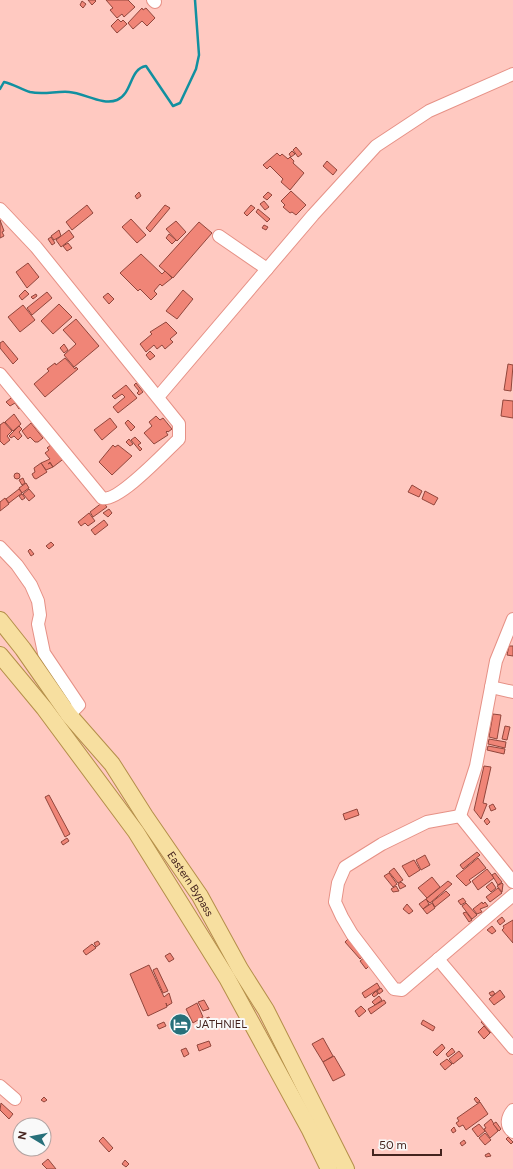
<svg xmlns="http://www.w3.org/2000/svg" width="513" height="1169" font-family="Figtree,sans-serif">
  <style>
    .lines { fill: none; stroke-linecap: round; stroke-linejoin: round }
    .stream { stroke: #1190a0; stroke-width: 2.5 }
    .building { fill: #f08577; stroke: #91463c }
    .minor-casing { stroke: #e69186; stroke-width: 14 }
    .major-casing { stroke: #b48f49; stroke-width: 18 }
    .minor { stroke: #fff; stroke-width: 12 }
    .major { stroke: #f7dfa0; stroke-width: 16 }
    .labels { text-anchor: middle; stroke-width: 4; stroke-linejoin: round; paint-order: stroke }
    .street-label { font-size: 11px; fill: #44231e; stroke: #f9f9f9 }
    .poi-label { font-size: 11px; fill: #44231e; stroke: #f9f9f9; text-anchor: start }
  </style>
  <rect width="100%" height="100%" fill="#ffc9c1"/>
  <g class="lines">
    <path class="stream" d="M0,89L4,82C13,84 21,89 30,92C43,95 56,91 69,92C84,93 103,106 117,100C133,93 129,69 146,66L173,106L180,103L196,69L199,55L195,0"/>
  </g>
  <g class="building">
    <path d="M88,0H95L96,1L92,5Z"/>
    <path d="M106,0H128L135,7L124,17L122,14L117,18L110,10L113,8Z"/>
    <path d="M82,1L86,4L83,8L80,5Z"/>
    <path d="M142,8L143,10L146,8L155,18L147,26L142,21L133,29L128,23Z"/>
    <path d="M118,19L121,22L123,20L127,24L117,33L111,26Z"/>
    <path d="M296,147L302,154L298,157L293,150Z"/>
    <path d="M292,151L295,154L291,157L289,154Z"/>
    <path d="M277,153L280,156L282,154L288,159L290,157L294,161L293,163L304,173L290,190L281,182L283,179L270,166L267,169L263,165Z"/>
    <path d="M327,161L337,170L333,175L323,166Z"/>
    <path d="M291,191L306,205L296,215L292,212L290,213L283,207L285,205L281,201Z"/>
    <path d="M139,192L141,196L137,199L135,196Z"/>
    <path d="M268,192L272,195L267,200L263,197Z"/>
    <path d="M264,201L269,207L265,210L260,204Z"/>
    <path d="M87,205L93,213L72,230L66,222Z"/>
    <path d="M165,205L170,208L150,232L146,228Z"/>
    <path d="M251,205L255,208L247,216L244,213Z"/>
    <path d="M258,209L270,219L267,222L256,212Z"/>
    <path d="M131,219L146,235L137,243L122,227Z"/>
    <path d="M0,220L4,231L2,232L4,236L0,238Z"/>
    <path d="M176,221L186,232L177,241L166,229Z"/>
    <path d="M199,222L212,233L173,278L159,266Z"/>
    <path d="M264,225L268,227L266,230L262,228Z"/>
    <path d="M59,230L61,236L54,240L51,236Z"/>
    <path d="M69,230L74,237L61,247L56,240Z"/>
    <path d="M169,234L176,240L172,244L166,238Z"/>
    <path d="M51,237L55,243L52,245L48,239Z"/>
    <path d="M68,243L72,248L67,251L63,246Z"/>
    <path d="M141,254L162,274L165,271L172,278L162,286L160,284L154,291L157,294L151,300L140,289L138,291L120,273Z"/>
    <path d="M28,263L39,277L27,288L16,272Z"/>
    <path d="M25,290L29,294L22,300L19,296Z"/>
    <path d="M183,290L193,299L177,319L166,311Z"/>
    <path d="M47,292L52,298L32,315L27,308Z"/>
    <path d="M108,293L114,299L109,304L103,297Z"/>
    <path d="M36,294L37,296L33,299L31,297Z"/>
    <path d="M59,304L72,317L53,334L41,321Z"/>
    <path d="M23,305L35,320L20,332L8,317Z"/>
    <path d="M76,319L99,346L74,367L64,355L76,344L63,330Z"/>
    <path d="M166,322L177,333L170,339L173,342L165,349L162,345L157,349L154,345L146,352L140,344L152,334L150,332Z"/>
    <path d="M3,341L18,359L13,364L0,348V343Z"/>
    <path d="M64,344L68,350L64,353L60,348Z"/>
    <path d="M150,351L155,356L150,360L146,355Z"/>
    <path d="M65,358L75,369L76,367L78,369L45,397L34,384L49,371L47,369L55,363L56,365Z"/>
    <path d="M508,364L513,365L511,391L504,390Z"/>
    <path d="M136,383L143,392L139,395L137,393L139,391L134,385Z"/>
    <path d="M126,385L137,398L118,413L113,407L125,397L122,394L115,399L112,396Z"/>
    <path d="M15,395L23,406L19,409L15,403L10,406L6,402Z"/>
    <path d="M503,400L513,401V418L501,416Z"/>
    <path d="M14,414L21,424L13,431L5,422Z"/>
    <path d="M156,416L160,420L163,418L172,429L168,432L167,431L166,432L168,435L154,444L144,433L152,426L149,422Z"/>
    <path d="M110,418L117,427L102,440L94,430Z"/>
    <path d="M128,420L135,427L131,431L125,423Z"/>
    <path d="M4,422L12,431L7,436L10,440L4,445L0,441V425Z"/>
    <path d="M31,423L43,438L38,442H35L30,437L28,439L22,431Z"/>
    <path d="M19,426L22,429L19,432L22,436L18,440L14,436L11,438L9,436Z"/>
    <path d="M135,437L141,443L138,445L142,449L140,451L131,440Z"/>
    <path d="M129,439L133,444L130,446L126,442Z"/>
    <path d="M52,444L66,457L53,467L50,462L48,464L50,463L53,467L46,470L41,463L50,459L45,453L49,450L47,448Z"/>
    <path d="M113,445L115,447L118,445L132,456L112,475L99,462Z"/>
    <path d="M41,463L47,472L36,479L34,478L32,474L35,472L34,468Z"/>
    <circle cx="17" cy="476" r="3"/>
    <path d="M23,478L25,483L22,485L19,480Z"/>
    <path d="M26,483L29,488L22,493L19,488Z"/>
    <path d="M412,485L422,491L419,497L408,492Z"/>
    <path d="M19,489L22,493L9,503L6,499Z"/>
    <path d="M29,489L35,496L29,501L23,494Z"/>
    <path d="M425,491L438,498L434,505L422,499Z"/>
    <path d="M22,494L25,498L22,500L19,496Z"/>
    <path d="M5,498L9,504L0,511V502Z"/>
    <path d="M103,502L107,507L93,517L90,512Z"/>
    <path d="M109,509L112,513L108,517L103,513Z"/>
    <path d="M89,513L95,521L88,526L85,523L81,526L78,522Z"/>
    <path d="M104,520L108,525L95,535L91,530Z"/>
    <path d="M51,542L54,545L49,549L46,546Z"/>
    <path d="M30,549L34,554L31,556L28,551Z"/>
    <path d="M509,646H513V656L507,655Z"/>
    <path d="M493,714L501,715L497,739L489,737Z"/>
    <path d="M505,726L510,727L507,740L502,739Z"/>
    <path d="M489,739L506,742L505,748L488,744Z"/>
    <path d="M488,746L505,749L504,754L487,750Z"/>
    <path d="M484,766L491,767L483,803L487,804L481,819L474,810Z"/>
    <path d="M49,795L70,834L65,837L45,797Z"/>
    <path d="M493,804L496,809L491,811L489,806Z"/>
    <path d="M357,809L359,815L345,820L343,814Z"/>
    <path d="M487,818L490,822L487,825L484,821Z"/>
    <path d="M67,838L69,841L63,845L61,842Z"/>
    <path d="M477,852L480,855L463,869L460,865Z"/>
    <path d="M425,855L430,865L421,870L416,860Z"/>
    <path d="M478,858L486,868L469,880L471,882L466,886L456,876Z"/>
    <path d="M414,860L420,870L409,877L402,866Z"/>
    <path d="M394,868L403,880L398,883L389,872Z"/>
    <path d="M487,869L494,878L478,890L472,881Z"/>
    <path d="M389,873L397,884L393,887L384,876Z"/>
    <path d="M495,873L502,882L498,885L492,875Z"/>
    <path d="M432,877L440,887L427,898L418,888Z"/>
    <path d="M448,881L452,884L430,903L426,899Z"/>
    <path d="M401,882L406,886L400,889L398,884Z"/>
    <path d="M492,882L496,888L491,892L486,887Z"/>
    <path d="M502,883L503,884L502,892L497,886Z"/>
    <path d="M396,886L399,891L393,892L391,889Z"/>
    <path d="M498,888L502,893L490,902L486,897Z"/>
    <path d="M446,891L450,895L435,907L432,902Z"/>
    <path d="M463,898L466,902L461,905L458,901Z"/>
    <path d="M426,899L429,904L423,909L419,904Z"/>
    <path d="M482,902L483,904L485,902L488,906L480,909L482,912L477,914L473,909Z"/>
    <path d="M432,903L435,908L427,914L423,909Z"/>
    <path d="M466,903L477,915L472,919L462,906Z"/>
    <path d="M407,904L413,911L409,914L403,909Z"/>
    <path d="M466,912L472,920L469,922L463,913Z"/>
    <path d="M502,917L505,921L500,925L497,921Z"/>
    <path d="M513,920V943L502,930L504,928L503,926Z"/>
    <path d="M492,926L496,931L492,934L487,930Z"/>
    <path d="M349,938L364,955L360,959L345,942Z"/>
    <path d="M98,941L100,944L96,947L94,943Z"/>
    <path d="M92,944L96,948L86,955L83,951Z"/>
    <path d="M170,953L174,959L169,962L165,956Z"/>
    <path d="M365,957L371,964L366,969L360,961Z"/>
    <path d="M149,965L164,997L169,993L172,1003L167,1006L166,1003L167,1007L148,1016L130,974Z"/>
    <path d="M157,968L168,991L163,993L153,970Z"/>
    <path d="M377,983L380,988L365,998L362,993Z"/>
    <path d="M381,988L383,991L379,994L377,991Z"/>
    <path d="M500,990L505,997L494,1005L489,999Z"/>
    <path d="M376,991L378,994L374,997L372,995Z"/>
    <path d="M493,991L495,994L491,996L489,993Z"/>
    <path d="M379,996L382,1000L375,1005L372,1002Z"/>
    <path d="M204,1000L209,1009L203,1011L198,1002Z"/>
    <path d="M384,1000L386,1003L371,1014L368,1009Z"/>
    <path d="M197,1003L203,1017L193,1023L186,1009Z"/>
    <path d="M361,1006L366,1011L359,1017L355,1011Z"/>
    <path d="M209,1017L212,1024L207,1026L204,1019Z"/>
    <path d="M485,1018L495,1030L491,1033L481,1022Z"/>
    <path d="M423,1020L435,1027L433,1031L421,1024Z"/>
    <path d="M164,1022L166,1026L159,1029L157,1025Z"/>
    <path d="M484,1026L490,1033L484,1039L478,1032Z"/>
    <path d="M323,1038L333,1056L323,1062L312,1044Z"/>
    <path d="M209,1041L211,1046L199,1051L197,1045Z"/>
    <path d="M442,1044L445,1048L437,1056L433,1052Z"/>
    <path d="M186,1048L189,1054L184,1057L181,1050Z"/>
    <path d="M452,1048L455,1052L448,1057L446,1054Z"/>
    <path d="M459,1051L463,1056L453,1064L449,1059Z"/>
    <path d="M334,1056L345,1075L333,1081L323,1062Z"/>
    <path d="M447,1059L452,1064L445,1070L440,1064Z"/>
    <path d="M44,1097L47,1100L44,1102L41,1100Z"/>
    <path d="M476,1097L480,1101L477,1103L474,1099Z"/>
    <path d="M480,1102L488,1114L466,1130L463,1125L459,1127L456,1123L459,1121L457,1118Z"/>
    <path d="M1,1103L13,1114L9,1119L0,1110Z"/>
    <path d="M491,1119L498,1131L490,1138L484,1129L486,1128L484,1125Z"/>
    <path d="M496,1122L501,1129L499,1131L493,1124Z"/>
    <path d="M479,1124L485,1131L478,1137L472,1129Z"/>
    <path d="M454,1127L456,1131L453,1133L451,1130Z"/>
    <path d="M485,1133L491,1140L485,1145L479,1138Z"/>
    <path d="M103,1137L113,1148L109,1152L99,1141Z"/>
    <path d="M508,1137L513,1142L511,1144L506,1139Z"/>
    <path d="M464,1140L466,1143L462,1146L460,1143Z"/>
    <path d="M489,1153L491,1156L486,1157L485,1155Z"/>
    <path d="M48,1159L56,1169H47L42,1164Z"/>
    <path d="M125,1160L129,1164L126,1167L122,1164Z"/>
  </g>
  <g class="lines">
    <defs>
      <g id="minor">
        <path d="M153,0L155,2"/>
        <path d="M0,209L36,247L179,424V439C166,451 118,503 102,498L0,374"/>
        <path d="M219,236L267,269"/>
        <path d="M158,397L313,215L376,146L429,111L513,74"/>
        <path d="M0,547L17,565L31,585L38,601L40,615L38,624L44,653L79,705L69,715"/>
        <path d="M491,687L513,692"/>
        <path d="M460,816L427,822L382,844L345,867L338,883L335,902L342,917L352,934L394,989L402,990L513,895"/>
        <path d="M460,816L476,766L496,661L513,619"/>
        <path d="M460,816L513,882"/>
        <path d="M438,959L513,1048"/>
        <path d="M0,1086L15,1099"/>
        <path d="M513,1110C507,1117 505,1126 513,1132"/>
      </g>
      <g id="major">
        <path id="s1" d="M0,620L23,649L69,715L112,764L145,816L200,896L240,969L266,1010L346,1169"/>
        <path d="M0,655L44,708L136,832L227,978L310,1130L329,1169"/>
      </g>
    </defs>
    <use href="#minor" class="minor-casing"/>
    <use href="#major" class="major-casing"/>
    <use href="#minor" class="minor"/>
    <use href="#major" class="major"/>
  </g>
  <defs>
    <symbol id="hotel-disc" viewBox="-11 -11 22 22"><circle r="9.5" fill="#27707a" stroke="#f9f9f9"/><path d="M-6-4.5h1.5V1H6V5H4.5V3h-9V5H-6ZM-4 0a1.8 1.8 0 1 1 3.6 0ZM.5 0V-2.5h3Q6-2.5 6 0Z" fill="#fff"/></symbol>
  </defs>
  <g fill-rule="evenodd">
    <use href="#hotel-disc" x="168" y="1012" width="25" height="25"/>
  </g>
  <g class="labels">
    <g class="street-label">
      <text dy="4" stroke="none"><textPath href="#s1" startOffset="326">Eastern Bypass</textPath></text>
    </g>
    <g class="poi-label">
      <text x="196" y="1028">JATHNIEL</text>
    </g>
  </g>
  <g transform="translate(32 1137) rotate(280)"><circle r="19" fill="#f9f9f9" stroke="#b1a3a1"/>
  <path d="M0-3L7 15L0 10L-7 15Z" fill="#27707a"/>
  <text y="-6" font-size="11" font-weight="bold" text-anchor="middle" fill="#44231e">N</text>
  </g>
  <path d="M373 1149v6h68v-6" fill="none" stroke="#44231e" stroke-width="2"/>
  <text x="379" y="1149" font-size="12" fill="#44231e" stroke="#f9f9f9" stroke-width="3" paint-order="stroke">50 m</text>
</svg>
